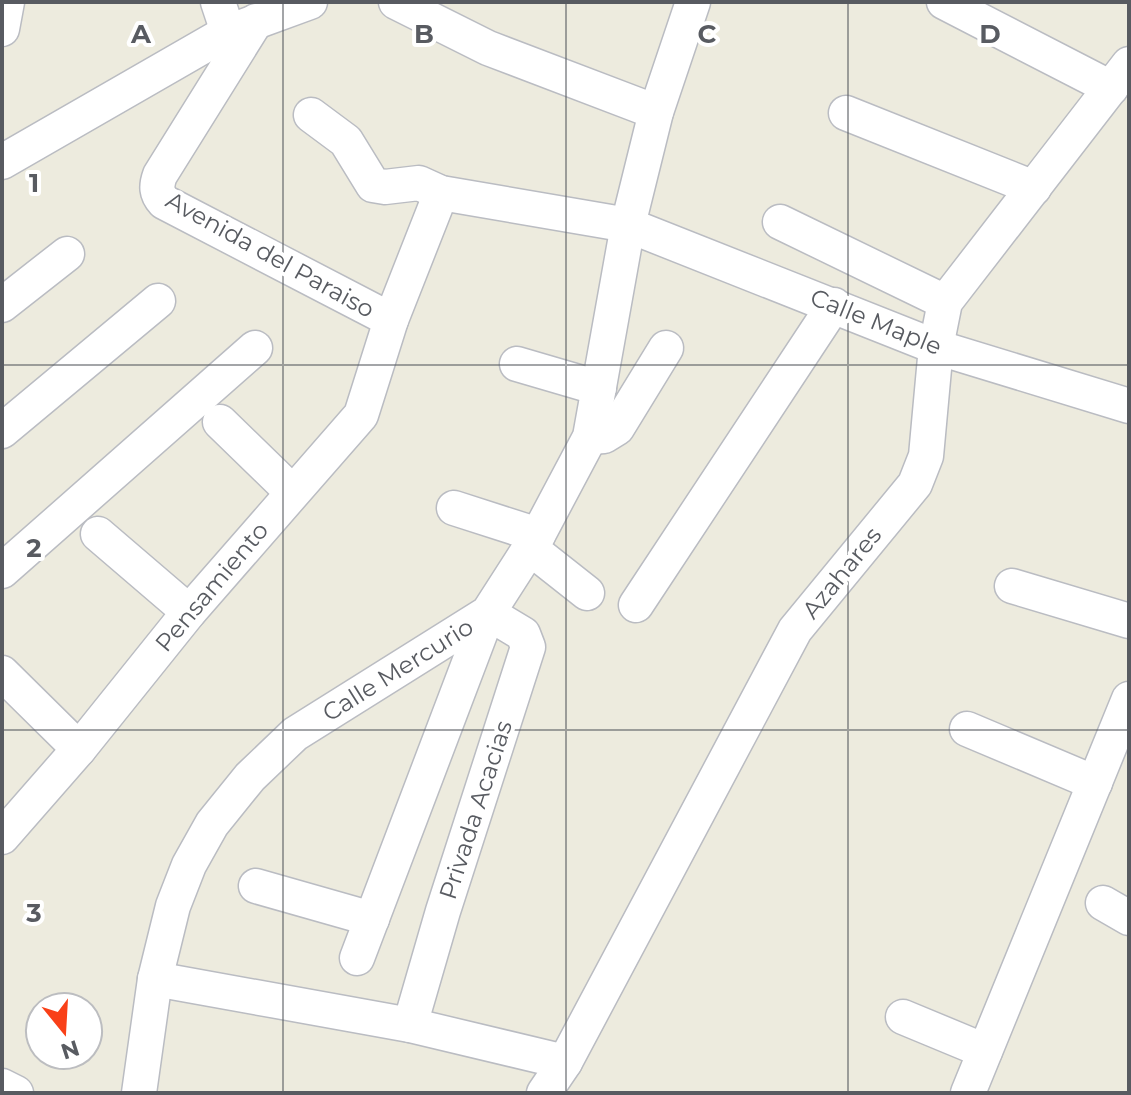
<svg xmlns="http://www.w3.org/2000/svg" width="1131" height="1095" font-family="Montserrat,sans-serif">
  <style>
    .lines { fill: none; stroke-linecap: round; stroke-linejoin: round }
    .minor-casing { stroke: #babcc2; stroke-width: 37 }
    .minor { stroke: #fff; stroke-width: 34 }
    .grid { fill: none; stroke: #585b61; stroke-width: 2; stroke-opacity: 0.55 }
    .labels { text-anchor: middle; stroke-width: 8; stroke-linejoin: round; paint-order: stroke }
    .street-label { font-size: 24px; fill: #585b61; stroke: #fff }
    .grid-label { font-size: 26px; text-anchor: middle; font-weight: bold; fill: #585b61; stroke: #fff; stroke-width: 8; stroke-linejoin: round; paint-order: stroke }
  </style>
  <rect width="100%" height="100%" fill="#edebde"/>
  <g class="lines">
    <defs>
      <g id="minor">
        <path d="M218,2L228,32"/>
        <path d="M396,2L488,48L656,112"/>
        <path d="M944,2L1111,88"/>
        <path d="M256,21L160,175C156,186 156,193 164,202L391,320"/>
        <path d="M2,29L7,2"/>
        <path d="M846,113L1034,188"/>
        <path d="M311,115L346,141L373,185L385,187L419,183L441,193L628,225L936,347L1129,406"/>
        <path d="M2,162L228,32L310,2"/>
        <path d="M780,222L945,302"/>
        <path d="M2,305L67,254"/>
        <path d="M517,364L599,388"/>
        <path d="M220,422L292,492"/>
        <path d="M2,431L158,301"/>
        <path d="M590,437L604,436L617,428L666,348"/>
        <path d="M454,508L538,535"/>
        <path d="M98,534L189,612"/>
        <path d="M530,548L587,593"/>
        <path d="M2,571L255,348"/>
        <path d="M1012,586L1129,621"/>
        <path d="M636,605L834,305"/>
        <path d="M2,673L79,749"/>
        <path d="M967,729L1095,783"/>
        <path d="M2,837L79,749L189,612L361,415L391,320L441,193"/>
        <path d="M256,886L372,919"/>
        <path d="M1103,903L1129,918"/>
        <path d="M357,958L488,613L523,634L528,647L443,911L410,1025"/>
        <path d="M155,979L410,1025L565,1062"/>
        <path d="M903,1017L985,1051"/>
        <path d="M2,1086L16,1093"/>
        <path d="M139,1093L155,979L173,906L189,865L212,824L250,777L295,734L488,613L538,535L590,437L628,225L656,112L693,2"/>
        <path d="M544,1093L565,1062L795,630L915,484L926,456L936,347L945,302L1129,64"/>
        <path d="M968,1093L1129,699"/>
      </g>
    </defs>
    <use href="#minor" class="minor-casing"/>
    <use href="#minor" class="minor"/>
  </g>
  <path class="grid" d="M283,2V1093M566,2V1093M848,2V1093M2,365H1129M2,730H1129"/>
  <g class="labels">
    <g class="street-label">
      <text transform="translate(270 255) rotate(29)" y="8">Avenida del Paraiso</text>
      <text transform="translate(876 322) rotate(22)" y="8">Calle Maple</text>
      <text transform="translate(842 573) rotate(-51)" y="8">Azahares</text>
      <text transform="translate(212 587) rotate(-50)" y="8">Pensamiento</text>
      <text transform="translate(398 670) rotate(-32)" y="8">Calle Mercurio</text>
      <text transform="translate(476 810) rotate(-72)" y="8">Privada Acacias</text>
    </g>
  </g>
  <g class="grid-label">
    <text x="141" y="43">A</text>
    <text x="424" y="43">B</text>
    <text x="707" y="43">C</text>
    <text x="990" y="43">D</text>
    <text x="34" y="192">1</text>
    <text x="34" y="557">2</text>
    <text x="34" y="922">3</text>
  </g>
  <rect width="1131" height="1095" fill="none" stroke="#585b61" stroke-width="8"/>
  <g transform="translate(64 1031) rotate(162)"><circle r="38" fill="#ffffff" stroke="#bcbdc0" stroke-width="2"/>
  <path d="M0-6L14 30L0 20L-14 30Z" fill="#f94018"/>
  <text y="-12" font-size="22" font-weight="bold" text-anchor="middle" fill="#585b61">N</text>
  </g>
</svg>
